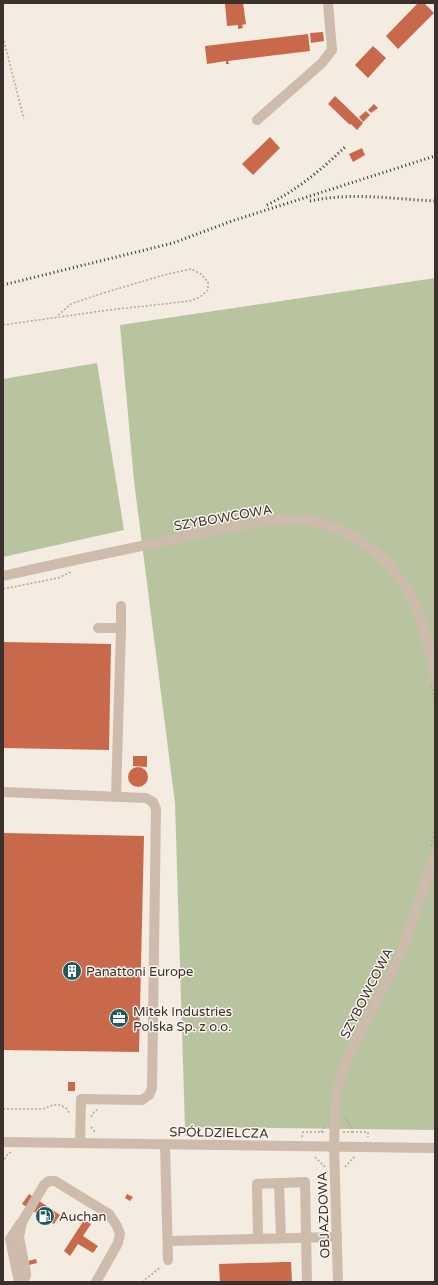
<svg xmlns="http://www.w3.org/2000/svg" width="438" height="1285" font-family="'Varela Round',sans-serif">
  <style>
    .green { fill: #b8c4a0 }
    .building { fill: #c8694b }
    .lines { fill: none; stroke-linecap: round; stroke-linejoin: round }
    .path { stroke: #b9a596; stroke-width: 1.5; stroke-dasharray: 2 2; stroke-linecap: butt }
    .minor { stroke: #cdbbac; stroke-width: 10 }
    .rail { stroke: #3b302b; stroke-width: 3; stroke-dasharray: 1 3; stroke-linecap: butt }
    .labels { text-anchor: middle; stroke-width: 3; stroke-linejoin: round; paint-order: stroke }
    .street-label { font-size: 13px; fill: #3b302b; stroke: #fbf5ee }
    .poi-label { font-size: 13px; fill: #3b302b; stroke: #fbf5ee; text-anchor: start }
  </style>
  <rect width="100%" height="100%" fill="#f4ebe1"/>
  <g class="green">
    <path d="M435,278V1130L185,1127L175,803L134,481L120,325Z"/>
    <path d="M97,363L124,530L3,557V379Z"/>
  </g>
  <g class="building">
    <path d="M225,3H243L246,24L242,25L243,28L238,29V25L227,26Z"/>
    <path d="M418,3H424L434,13L398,49L386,36Z"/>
    <path d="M323,32L324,41L311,43L310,33Z"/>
    <path d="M308,34L310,51L228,61L229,64H226V61L207,64L205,46Z"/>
    <path d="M373,46L386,58L368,78L355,65Z"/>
    <path d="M335,96L363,123L357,130L351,124L350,125L328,104Z"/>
    <path d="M374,104L378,108L371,113L368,110Z"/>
    <path d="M366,111L370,115L363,122L359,117Z"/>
    <path d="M270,137L280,148L253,175L242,164Z"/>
    <path d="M362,148L365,155L353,162L349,154Z"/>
    <path d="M3,642L111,644L109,750L3,748Z"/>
    <path d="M133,756H147V767L133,766Z"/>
    <circle cx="138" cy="777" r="10"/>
    <path d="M3,833L144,836L139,1052L3,1050Z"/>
    <rect x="68" y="1082" width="7" height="9"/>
    <path d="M29,1194L60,1215L54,1224L22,1204Z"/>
    <path d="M127,1194L133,1197L130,1201L125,1198Z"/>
    <path d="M84,1220L91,1224L83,1236L98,1246L93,1253L78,1244L70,1256L64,1251Z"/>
    <path d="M36,1259L37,1263L29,1265L28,1261Z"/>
    <path d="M284,1262H291L292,1282H220L219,1264Z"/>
  </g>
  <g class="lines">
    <g class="path">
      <path d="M3,37L24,119"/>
      <path d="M3,325L109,310L190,301L200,297L208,290V282L201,274L191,269L164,275L100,294L71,304L56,317"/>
      <path d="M3,589L58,578L71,572"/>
      <path d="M431,685L435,703"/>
      <path d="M431,846L435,828"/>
      <path d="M3,1109H43L53,1105H60L66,1108L70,1114"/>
      <path d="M91,1117L94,1112L98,1109"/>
      <path d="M91,1127L96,1133"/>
      <path d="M321,1132L325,1126"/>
      <path d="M343,1132H352V1128L345,1117"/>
      <path d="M352,1132H368V1137"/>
      <path d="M302,1137L303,1132H326"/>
      <path d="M315,1157L325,1167"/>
      <path d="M3,1163L6,1156L11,1152"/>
      <path d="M345,1167L355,1156"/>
      <path d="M142,1282L161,1267"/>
    </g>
    <g class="minor">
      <path d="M257,120L322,63L332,50L328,3"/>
      <path d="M3,576C60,563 117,551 175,539C203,533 232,526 261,522C271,520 281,519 291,519C347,521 396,558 417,609C426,631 430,654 435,677"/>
      <path d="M98,628H121L116,796"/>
      <path d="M121,628V606"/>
      <path d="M3,792L146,798L153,802L156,809L152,1088L149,1095L142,1100L81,1099L80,1143"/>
      <path d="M3,1142L435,1148"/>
      <path d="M165,1144L168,1260"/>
      <path d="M279,1183L281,1238"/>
      <path d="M258,1238L257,1184L305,1182L307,1282"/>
      <path d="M168,1241L337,1237"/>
      <path d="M19,1282L10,1239L20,1224"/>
      <path d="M22,1282L26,1276V1273L19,1237L22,1222L44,1185L49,1181H55L109,1214L117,1226L120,1234L118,1243L96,1282"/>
      <path d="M338,1282L334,1146L335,1110L338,1087L347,1059L401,954L435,854"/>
    </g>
    <g class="rail">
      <path d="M310,201C352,192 393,199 435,201"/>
      <path d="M267,205C297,190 321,170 345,147"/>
      <path d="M3,285L173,243L232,221L435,156"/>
    </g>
  </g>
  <defs>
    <symbol id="building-disc" viewBox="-11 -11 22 22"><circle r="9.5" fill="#1f5a5e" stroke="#fbf5ee"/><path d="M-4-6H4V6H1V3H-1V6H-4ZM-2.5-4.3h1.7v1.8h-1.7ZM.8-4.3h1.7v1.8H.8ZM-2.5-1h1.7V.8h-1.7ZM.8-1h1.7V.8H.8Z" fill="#fff"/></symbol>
    <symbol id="office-disc" viewBox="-11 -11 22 22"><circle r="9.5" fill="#1f5a5e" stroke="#fbf5ee"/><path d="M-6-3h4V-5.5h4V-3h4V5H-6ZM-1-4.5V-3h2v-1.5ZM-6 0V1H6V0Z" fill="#fff"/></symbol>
    <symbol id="fuel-disc" viewBox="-11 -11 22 22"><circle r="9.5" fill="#1f5a5e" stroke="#fbf5ee"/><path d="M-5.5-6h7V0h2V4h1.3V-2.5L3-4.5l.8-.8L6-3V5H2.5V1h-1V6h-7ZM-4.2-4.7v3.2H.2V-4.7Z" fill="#fff"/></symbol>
  </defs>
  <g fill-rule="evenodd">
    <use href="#building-disc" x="61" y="960" width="22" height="22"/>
    <use href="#office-disc" x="108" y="1007" width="22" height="22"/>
    <use href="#fuel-disc" x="34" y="1205" width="22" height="22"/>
  </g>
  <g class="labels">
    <g class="street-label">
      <text transform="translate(223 517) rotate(-10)" y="5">SZYBOWCOWA</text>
      <text transform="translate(366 993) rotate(-63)" y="5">SZYBOWCOWA</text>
      <text transform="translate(219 1132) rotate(1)" y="5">SPÓŁDZIELCZA</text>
      <text transform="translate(323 1215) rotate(-92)" y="5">OBJAZDOWA</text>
    </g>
    <g class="poi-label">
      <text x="86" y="976">Panattoni Europe</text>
      <text x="133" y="1016">Mitek Industries<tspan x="133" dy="15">Polska Sp. z o.o.</tspan></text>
      <text x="59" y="1221">Auchan</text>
    </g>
  </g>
  <rect width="438" height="1285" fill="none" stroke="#3b302b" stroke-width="8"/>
</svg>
